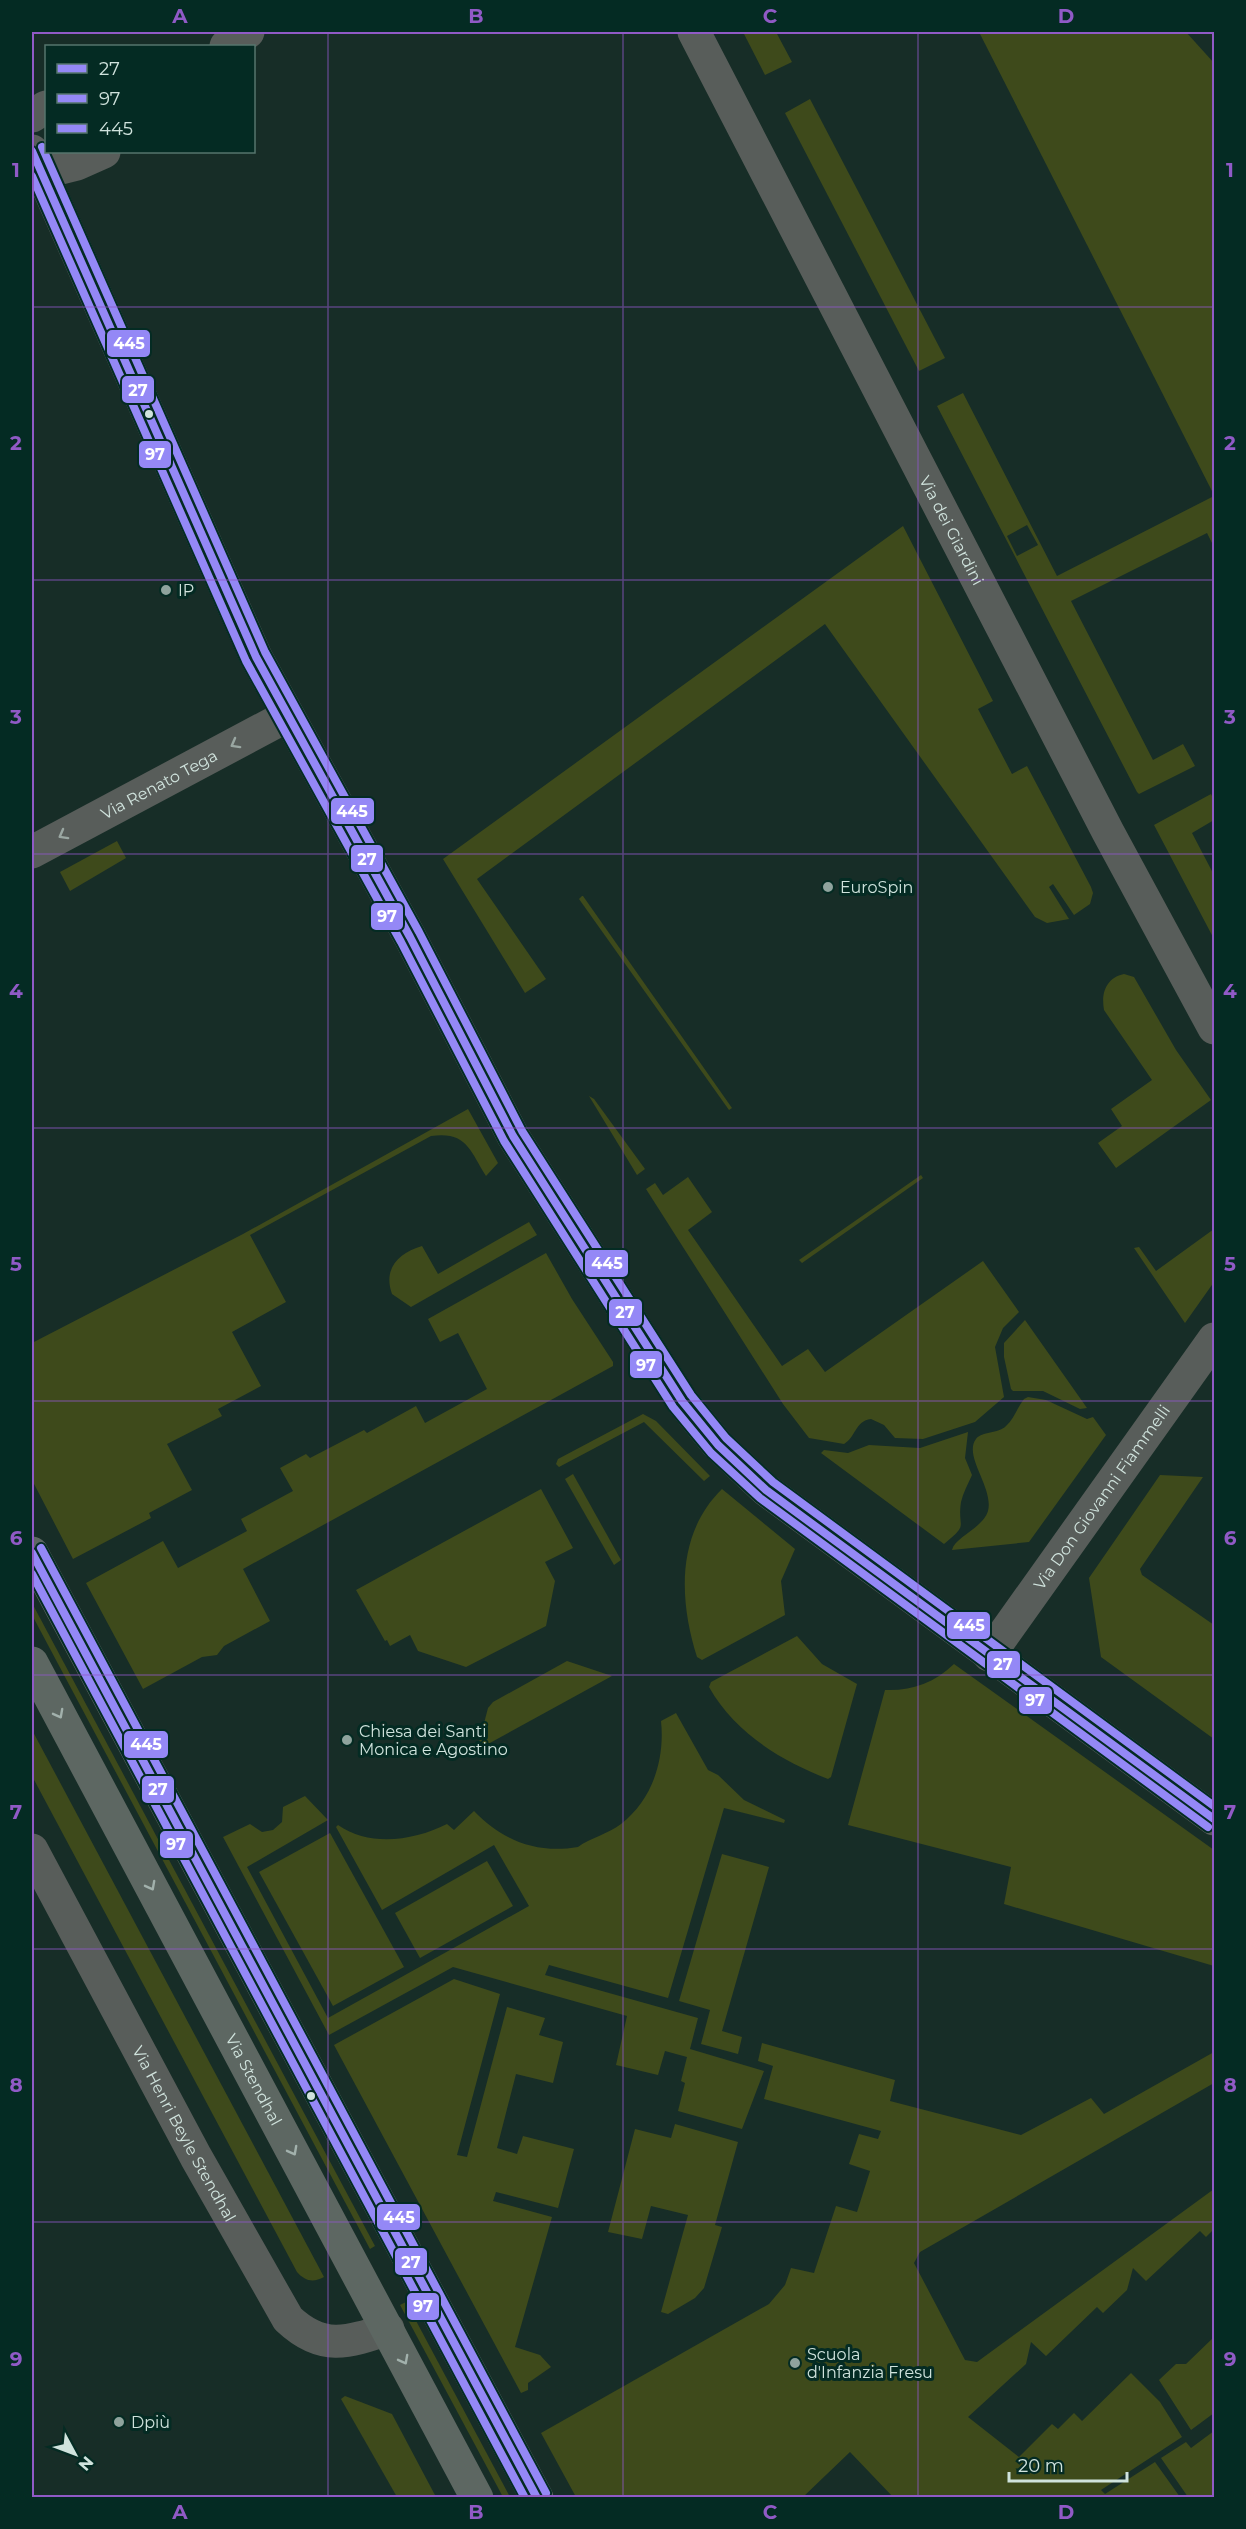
<svg xmlns="http://www.w3.org/2000/svg" width="1246" height="2529" font-family="Montserrat,sans-serif">
  <style>
    .green { fill: #3e4a1b; fill-rule: evenodd }
    .lines { fill: none; stroke-linecap: round; stroke-linejoin: round }
    .minor { stroke: #585d5a; stroke-width: 33 }
    .major { stroke: #5d6762; stroke-width: 33 }
    .bus-1-casing { stroke: #042b23; stroke-width: 12 }
    .bus-2-casing { stroke: #042b23; stroke-width: 12 }
    .bus-3-casing { stroke: #042b23; stroke-width: 12 }
    .bus-1 { stroke: #9488f6; stroke-width: 8 }
    .bus-2 { stroke: #9488f6; stroke-width: 8 }
    .bus-3 { stroke: #9488f6; stroke-width: 8 }
    .oneway { stroke: #9aa7a2 }
    .oneway2 { stroke: #a2b1ac }
    .grid { fill: none; stroke: #905ac6; stroke-width: 1.5; stroke-opacity: 0.55 }
    .bus-dot { fill: #d0e3dd; stroke: #042b23; stroke-width: 2 }
    .poi-dot { fill: #8fa39d; stroke: #042b23; stroke-width: 2 }
    .labels { text-anchor: middle; stroke-width: 6; stroke-linejoin: round; paint-order: stroke }
    .street-label { font-size: 16px; fill: #d0e3dd; stroke: #042b23 }
    .poi-label { font-size: 16px; fill: #d0e3dd; stroke: #042b23; text-anchor: start }
    .line-badge { stroke: #042b23; stroke-width: 2 }
    .badge-label { font-size: 16px; text-anchor: middle; font-weight: bold; fill: #fff }
    .neatline { fill: none; stroke: #905ac6; stroke-width: 2 }
    .grid-label { font-size: 20px; text-anchor: middle; font-weight: bold; fill: #905ac6 }
  </style>
  <rect width="100%" height="100%" fill="#172d27"/>
  <g class="green">
    <path d="M743,32H776L792,62L765,75Z"/>
    <path d="M979,32H1186L1214,63V495Z"/>
    <path d="M810,99L945,358L919,371L785,113Z"/>
    <path d="M963,393L1057,576L1214,496V547L1207,533L1071,601L1153,760L1183,744L1195,766L1139,794L1137,792L937,406ZM1027,525L1038,545L1017,556L1007,536Z"/>
    <path d="M903,526L993,701L978,709L1012,774L1027,766L1091,887L1093,893L1090,904L1074,915L1053,884L1049,887L1069,919L1047,923L1035,917L825,624L477,879L546,979L525,993L443,859Z"/>
    <path d="M1211,794L1214,800V820L1192,833L1214,875V939L1154,825Z"/>
    <path d="M117,841L126,858L70,891L60,872Z"/>
    <path d="M582,896H583L732,1108L729,1110L579,899Z"/>
    <path d="M1124,974L1134,977L1176,1050L1211,1100L1116,1168L1098,1143L1122,1126L1111,1109L1152,1080L1104,1010C1101,993 1106,978 1124,974Z"/>
    <path d="M589,1096L594,1099L645,1169L637,1175Z"/>
    <path d="M468,1109L498,1163L486,1176C470,1150 466,1131 431,1136L250,1235L286,1302L232,1332L261,1386L218,1409L222,1416L167,1444L192,1490L149,1513L151,1518L73,1559L32,1480V1343L243,1234Z"/>
    <path d="M921,1175L923,1178L802,1263L799,1260Z"/>
    <path d="M688,1177L712,1212L688,1230L782,1366L808,1349L825,1372L983,1261L1019,1312L1003,1328L995,1347L1004,1397L975,1422L923,1439L895,1438L884,1425L871,1419C855,1421 856,1437 844,1444L809,1438L783,1404L646,1189L655,1183L663,1195Z"/>
    <path d="M529,1222L537,1235L411,1307L392,1294C383,1269 398,1253 422,1246L438,1274Z"/>
    <path d="M1214,1229V1282L1185,1323L1134,1248L1139,1247L1156,1271Z"/>
    <path d="M546,1253L572,1299L613,1362V1366L243,1569L270,1621L224,1646L217,1655L202,1657L143,1689L86,1583L163,1541L178,1568L247,1531L241,1519L293,1491L280,1468L306,1454L310,1458L364,1430L367,1433L416,1406L425,1423L487,1389L458,1333L440,1342L428,1319Z"/>
    <path d="M1025,1320L1087,1408L1080,1409L1043,1391H1013L1011,1389L1004,1357V1343Z"/>
    <path d="M1028,1397L1046,1400L1087,1419L1093,1417L1106,1435L1029,1542L952,1550C955,1537 983,1528 988,1511C994,1488 963,1456 976,1439C982,1431 998,1434 1006,1426C1014,1419 1017,1408 1024,1399Z"/>
    <path d="M643,1414L656,1421L710,1476L704,1481L644,1422L559,1467L556,1464L558,1459Z"/>
    <path d="M968,1432L965,1458L972,1475C968,1484 963,1493 961,1502C957,1529 970,1523 944,1544L821,1453L824,1450L848,1453L869,1445L920,1448Z"/>
    <path d="M573,1474L621,1560L614,1565L565,1479Z"/>
    <path d="M1160,1475L1203,1477L1140,1569L1142,1575L1214,1625V1739L1101,1657L1089,1578Z"/>
    <path d="M541,1489L573,1548L545,1562L555,1581L546,1626L466,1667L418,1651L410,1635L390,1646L387,1640L385,1641L356,1590Z"/>
    <path d="M722,1489L795,1549L781,1581L785,1615L702,1660L697,1657C679,1600 676,1534 722,1489Z"/>
    <path d="M32,1603L375,2246L370,2249L32,1615Z"/>
    <path d="M797,1636L822,1664L857,1684L831,1777L828,1779C780,1760 735,1733 709,1687L711,1682Z"/>
    <path d="M567,1661L612,1676L477,1750L488,1708L493,1702Z"/>
    <path d="M954,1664L1214,1850V1966L1004,1904L1011,1867L848,1825L885,1690C912,1691 934,1683 954,1664Z"/>
    <path d="M676,1713L708,1770L718,1775L744,1800L785,1820L784,1823L724,1808L668,1998L549,1965L545,1975L698,2018L690,2049L764,2071L742,2129L678,2111L685,2083L681,2081L687,2057L665,2051L658,2075L616,2065L627,2016L453,1967L329,2035L223,1837L250,1824L262,1832L273,1830L282,1822L283,1807L305,1796L328,1820L247,1867L328,2018L529,1906L494,1845L382,1910L336,1827L338,1825C370,1847 413,1841 447,1824L454,1830L474,1811C503,1841 537,1854 578,1847C590,1838 608,1834 621,1824C653,1799 665,1759 661,1721Z"/>
    <path d="M32,1730L324,2277C313,2283 305,2281 297,2272L32,1776Z"/>
    <path d="M330,1833L404,1967L333,2006L259,1872Z"/>
    <path d="M722,1854L769,1867L722,2031L742,2037L738,2054L701,2044L710,2010L679,2001Z"/>
    <path d="M487,1861L513,1906L420,1958L395,1913Z"/>
    <path d="M454,1979L500,1994L457,2155L467,2157L507,2007L545,2018L539,2035L563,2042L553,2083L516,2074L497,2148L517,2154L523,2136L574,2149L558,2208L496,2192L493,2201L552,2217L515,2347L540,2355L551,2367L528,2383V2390L521,2393L334,2045Z"/>
    <path d="M762,2043L895,2080L890,2101L1021,2135L1091,2098L1104,2114L1214,2052V2083L920,2252L914,2263L965,2360L977,2362L1214,2189V2229L1206,2237L1200,2231L1146,2281L1133,2268L1127,2290L1103,2313L1097,2307L1046,2356L1031,2342L1026,2364L968,2417L1019,2457L1052,2424L1058,2429L1074,2413L1082,2421L1131,2373L1160,2402L1182,2437L1101,2490L1105,2494L1155,2462L1180,2497H893L850,2452L803,2497H576L541,2433L769,2304L785,2285L791,2268L814,2273L836,2206L857,2212L870,2171L849,2164L859,2134L878,2139L881,2131L764,2099L773,2066L758,2061Z"/>
    <path d="M675,2124L738,2142L715,2225L722,2227L704,2288L695,2298L668,2314L661,2312L688,2215L651,2206L642,2239L608,2232L635,2129L671,2138Z"/>
    <path d="M406,2302L510,2497H503L400,2305Z"/>
    <path d="M1214,2337V2413L1191,2430L1159,2380L1176,2364H1186Z"/>
    <path d="M345,2396L392,2414L436,2497H397L341,2399Z"/>
    <path d="M1214,2431V2497H1188L1161,2458L1186,2442L1191,2448Z"/>
  </g>
  <g class="lines">
    <g class="minor">
      <path id="s1" d="M694,32L1108,832L1214,1028"/>
      <path d="M226,46L248,32"/>
      <path d="M32,116L46,107"/>
      <path d="M32,151L256,657L410,937L513,1136L682,1401L718,1445L766,1490L1214,1819"/>
      <path d="M41,173L77,164L104,152"/>
      <path id="s2" d="M32,852L287,716"/>
      <path id="s3" d="M989,1655L1214,1339"/>
      <path id="s4" d="M32,1850L196,2157L288,2319C322,2351 347,2343 388,2329"/>
    </g>
    <g class="major">
      <path d="M32,1553L537,2498"/>
      <path id="s5" d="M32,1663L477,2498"/>
    </g>
    <defs>
      <g id="bus-1">
        <path d="M32,151L256,657L410,937L513,1136L682,1401L718,1445L766,1490L1214,1819"/>
        <path d="M32,1553L537,2498"/>
      </g>
      <g id="bus-2">
        <path d="M32,176L246,661L401,942L504,1141L673,1407L711,1453L760,1498L1208,1827"/>
        <path d="M32,1574L525,2498"/>
      </g>
      <g id="bus-3">
        <path d="M42,147L265,652L419,932L522,1131L691,1395L726,1438L773,1482L1214,1806"/>
        <path d="M41,1548L546,2493"/>
      </g>
    </defs>
    <use href="#bus-1" class="bus-1-casing"/>
    <use href="#bus-2" class="bus-2-casing"/>
    <use href="#bus-3" class="bus-3-casing"/>
    <use href="#bus-1" class="bus-1"/>
    <use href="#bus-2" class="bus-2"/>
    <use href="#bus-3" class="bus-3"/>
  </g>
  <defs><path id="oneway-chevron" d="M-2-3.5L2.5 0L-2 3.5" fill="none" stroke-width="1.6" stroke-linecap="round" stroke-linejoin="round" transform="scale(1.5)"/></defs>
  <g class="oneway">
    <use href="#oneway-chevron" transform="translate(235 744) rotate(151)"/>
    <use href="#oneway-chevron" transform="translate(63 835) rotate(151)"/>
  </g>
  <g class="oneway2">
    <use href="#oneway-chevron" transform="translate(59 1714) rotate(62)"/>
    <use href="#oneway-chevron" transform="translate(151 1886) rotate(62)"/>
    <use href="#oneway-chevron" transform="translate(293 2151) rotate(62)"/>
    <use href="#oneway-chevron" transform="translate(404 2360) rotate(62)"/>
  </g>
  <path class="grid" d="M328,32V2498M623,32V2498M918,32V2498M32,307H1214M32,580H1214M32,854H1214M32,1128H1214M32,1401H1214M32,1675H1214M32,1949H1214M32,2222H1214"/>
  <g class="bus-dot">
    <circle cx="149" cy="414" r="5"/>
    <circle cx="311" cy="2096" r="5"/>
  </g>
  <g class="poi-dot">
    <circle cx="166" cy="590" r="6"/>
    <circle cx="828" cy="887" r="6"/>
    <circle cx="347" cy="1740" r="6"/>
    <circle cx="795" cy="2363" r="6"/>
    <circle cx="119" cy="2422" r="6"/>
  </g>
  <g class="labels">
    <g class="street-label">
      <text dy="6" stroke="none"><textPath href="#s1" startOffset="561">Via dei Giardini</textPath></text>
      <text dy="6" stroke="none"><textPath href="#s2" startOffset="144">Via Renato Tega</textPath></text>
      <text dy="6" stroke="none"><textPath href="#s3" startOffset="194">Via Don Giovanni Fiammelli</textPath></text>
      <text dy="6" stroke="none"><textPath href="#s5" startOffset="472">Via Stendhal</textPath></text>
      <text dy="6" stroke="none"><textPath href="#s4" startOffset="322">Via Henri Beyle Stendhal</textPath></text>
    </g>
    <g class="poi-label">
      <text x="178" y="596">IP</text>
      <text x="840" y="893">EuroSpin</text>
      <text x="359" y="1737">Chiesa dei Santi<tspan x="359" dy="18">Monica e Agostino</tspan></text>
      <text x="807" y="2360">Scuola<tspan x="807" dy="18">d'Infanzia Fresu</tspan></text>
      <text x="131" y="2428">Dpiù</text>
    </g>
  </g>
  <g class="line-badge">
    <rect x="106" y="329" width="45" height="29" rx="6" fill="#9488f6"/>
    <rect x="121" y="375" width="34" height="29" rx="6" fill="#9488f6"/>
    <rect x="138" y="440" width="34" height="29" rx="6" fill="#9488f6"/>
    <rect x="330" y="797" width="45" height="28" rx="6" fill="#9488f6"/>
    <rect x="350" y="844" width="34" height="29" rx="6" fill="#9488f6"/>
    <rect x="370" y="902" width="34" height="29" rx="6" fill="#9488f6"/>
    <rect x="584" y="1249" width="45" height="29" rx="6" fill="#9488f6"/>
    <rect x="608" y="1298" width="35" height="29" rx="6" fill="#9488f6"/>
    <rect x="629" y="1350" width="34" height="29" rx="6" fill="#9488f6"/>
    <rect x="946" y="1611" width="45" height="29" rx="6" fill="#9488f6"/>
    <rect x="986" y="1650" width="35" height="29" rx="6" fill="#9488f6"/>
    <rect x="1018" y="1686" width="35" height="29" rx="6" fill="#9488f6"/>
    <rect x="123" y="1730" width="46" height="29" rx="6" fill="#9488f6"/>
    <rect x="141" y="1775" width="34" height="29" rx="6" fill="#9488f6"/>
    <rect x="159" y="1830" width="35" height="29" rx="6" fill="#9488f6"/>
    <rect x="376" y="2203" width="45" height="28" rx="6" fill="#9488f6"/>
    <rect x="394" y="2247" width="34" height="29" rx="6" fill="#9488f6"/>
    <rect x="406" y="2292" width="34" height="29" rx="6" fill="#9488f6"/>
  </g>
  <g class="badge-label">
    <text x="129" y="349">445</text>
    <text x="138" y="396">27</text>
    <text x="155" y="460">97</text>
    <text x="352" y="817">445</text>
    <text x="367" y="865">27</text>
    <text x="387" y="922">97</text>
    <text x="607" y="1269">445</text>
    <text x="625" y="1318">27</text>
    <text x="646" y="1371">97</text>
    <text x="969" y="1631">445</text>
    <text x="1003" y="1670">27</text>
    <text x="1035" y="1706">97</text>
    <text x="146" y="1750">445</text>
    <text x="158" y="1795">27</text>
    <text x="176" y="1850">97</text>
    <text x="399" y="2223">445</text>
    <text x="411" y="2268">27</text>
    <text x="423" y="2312">97</text>
  </g>
  <rect width="1246" height="2529" fill="none" stroke="#042b23" stroke-width="66"/>
  <rect x="45" y="45" width="210" height="108" fill="#042b23" stroke="#56756d" stroke-width="1.5"/>
  <rect x="57" y="64" width="30" height="9" fill="#9488f6" stroke="#56756d" stroke-width="1.5"/>
  <text x="99" y="75" font-size="18" fill="#d0e3dd">27</text>
  <rect x="57" y="94" width="30" height="9" fill="#9488f6" stroke="#56756d" stroke-width="1.5"/>
  <text x="99" y="105" font-size="18" fill="#d0e3dd">97</text>
  <rect x="57" y="124" width="30" height="9" fill="#9488f6" stroke="#56756d" stroke-width="1.5"/>
  <text x="99" y="135" font-size="18" fill="#d0e3dd">445</text>
  <g transform="translate(75 2454) rotate(131)" stroke="#042b23" stroke-width="4.5" paint-order="stroke">
  <path d="M0-4.5L10 22L0 15L-10 22Z" fill="#d0e3dd"/>
  <text y="-9" font-size="16" font-weight="bold" text-anchor="middle" fill="#d0e3dd">N</text>
  </g>
  <path d="M1009 2472v9h118v-9" fill="none" stroke="#d0e3dd" stroke-width="3"/>
  <text x="1018" y="2472" font-size="18" fill="#d0e3dd" stroke="#042b23" stroke-width="4.5" paint-order="stroke">20 m</text>
  <rect x="33" y="33" width="1180" height="2463" class="neatline"/>
  <g class="grid-label">
    <text x="180" y="23">A</text>
    <text x="476" y="23">B</text>
    <text x="770" y="23">C</text>
    <text x="1066" y="23">D</text>
    <text x="16" y="177">1</text>
    <text x="1230" y="177">1</text>
    <text x="16" y="450">2</text>
    <text x="1230" y="450">2</text>
    <text x="16" y="724">3</text>
    <text x="1230" y="724">3</text>
    <text x="16" y="998">4</text>
    <text x="1230" y="998">4</text>
    <text x="16" y="1271">5</text>
    <text x="1230" y="1271">5</text>
    <text x="16" y="1545">6</text>
    <text x="1230" y="1545">6</text>
    <text x="16" y="1819">7</text>
    <text x="1230" y="1819">7</text>
    <text x="16" y="2092">8</text>
    <text x="1230" y="2092">8</text>
    <text x="16" y="2366">9</text>
    <text x="1230" y="2366">9</text>
    <text x="180" y="2519">A</text>
    <text x="476" y="2519">B</text>
    <text x="770" y="2519">C</text>
    <text x="1066" y="2519">D</text>
  </g>
</svg>
